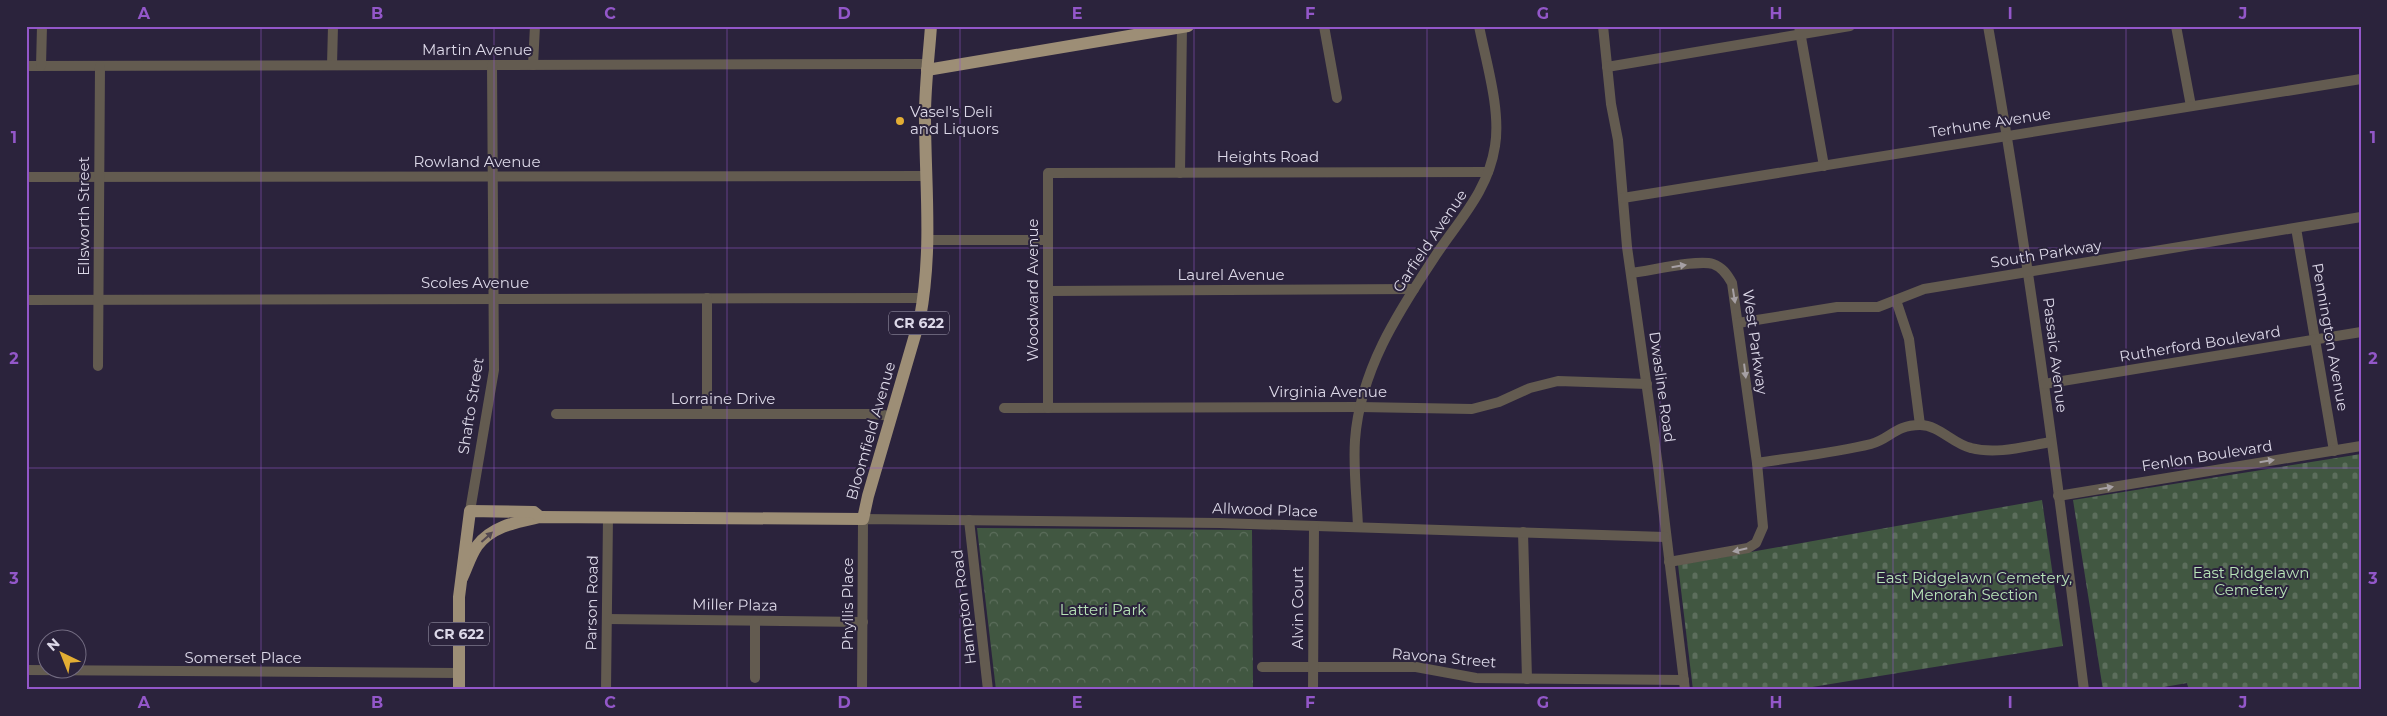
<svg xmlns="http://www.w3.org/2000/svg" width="2387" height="716" font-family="Montserrat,sans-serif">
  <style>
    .cemetery { fill: url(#cemetery-stones) }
    .park { fill: url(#park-crowns) }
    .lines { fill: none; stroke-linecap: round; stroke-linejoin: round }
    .minor { stroke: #635b50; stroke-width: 10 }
    .major { stroke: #9d8e76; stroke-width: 12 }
    .oneway { fill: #a6a0a4 }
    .oneway2 { fill: #534850 }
    .grid { fill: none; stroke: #9357c9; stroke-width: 1; stroke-opacity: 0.55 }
    .poi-dot { fill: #e3ae34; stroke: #2b233c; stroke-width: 2 }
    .labels { text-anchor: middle; stroke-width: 4; stroke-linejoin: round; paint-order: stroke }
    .shield { fill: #2b233c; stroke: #a7a2b4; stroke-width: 1 }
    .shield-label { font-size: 14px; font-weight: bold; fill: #dcd8e8 }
    .street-label { font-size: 15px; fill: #dcd8e8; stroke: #2b233c }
    .poi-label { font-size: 15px; fill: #dcd8e8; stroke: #2b233c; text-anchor: start }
    .park-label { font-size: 15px; fill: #b8e4b8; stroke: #2b233c }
    .neatline { fill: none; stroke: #9357c9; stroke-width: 2 }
    .grid-label { font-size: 16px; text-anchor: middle; font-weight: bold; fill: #9357c9 }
  </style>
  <defs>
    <pattern id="cemetery-stones" width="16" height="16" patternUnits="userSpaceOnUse" patternTransform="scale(1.25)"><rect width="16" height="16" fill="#415741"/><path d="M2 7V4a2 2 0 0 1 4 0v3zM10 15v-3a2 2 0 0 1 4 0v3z" fill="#5c6e5c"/></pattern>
    <pattern id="park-crowns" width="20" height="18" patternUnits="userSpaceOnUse" patternTransform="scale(1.25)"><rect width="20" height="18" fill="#415741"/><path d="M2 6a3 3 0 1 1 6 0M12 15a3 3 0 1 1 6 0" fill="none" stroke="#5c6e5c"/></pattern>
  </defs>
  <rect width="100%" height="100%" fill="#2b233c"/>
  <g class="cemetery">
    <path d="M2361,454V690H2189L2187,683L2147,690H2103L2073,500Z"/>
    <path d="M2042,500L2063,646L1794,690H1693L1678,565Z"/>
  </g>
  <path class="park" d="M977,528L1252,530L1253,690H996Z"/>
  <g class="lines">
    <g class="minor">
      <path d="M1324,26L1337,98"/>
      <path d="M1603,26L1611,104L1618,140L1627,247L1658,466L1685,690"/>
      <path d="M1799,26L1824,166"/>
      <path d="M1988,26C2027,246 2056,468 2084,690"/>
      <path d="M2176,26L2191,106"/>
      <path d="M332,65L333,26"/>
      <path d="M533,65L535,26"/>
      <path d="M26,66L928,64"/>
      <path d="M41,66L42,26"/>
      <path d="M1607,67L1850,26"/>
      <path d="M1180,173L1182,26"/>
      <path d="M26,177L927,176"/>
      <path d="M1623,198L2361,79"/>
      <path d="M2296,228L2334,451"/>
      <path d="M928,240H1048"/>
      <path d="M1631,273C1650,271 1697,259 1713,264C1722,267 1727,274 1732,283L1757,463L1763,527L1756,543L1748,548L1669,562"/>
      <path d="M1048,291L1414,289"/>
      <path d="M26,300L924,298"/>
      <path d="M1896,300L1909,339L1920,425"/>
      <path d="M1738,323L1837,307H1878L1924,289L2361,217"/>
      <path d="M98,366L100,66"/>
      <path d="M2044,384L2361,332"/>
      <path d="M1004,408L1360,407L1472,409L1499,402L1530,388L1558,381L1647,384"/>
      <path d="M1048,408V173L1488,172"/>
      <path d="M707,413V298"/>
      <path d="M556,414H874L891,416"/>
      <path d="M1757,463C1795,457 1834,453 1871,444C1890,439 1895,425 1920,425C1939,425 1953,444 1971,448C1997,455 2026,446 2051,442"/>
      <path d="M2058,496L2361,446"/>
      <path d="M470,511L494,370L492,65"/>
      <path d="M969,520L988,690"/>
      <path d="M1358,527C1357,499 1353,469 1355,440C1360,371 1397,314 1434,258C1458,221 1488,192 1495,146C1501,110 1486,62 1479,26"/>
      <path d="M1523,532L1527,679"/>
      <path d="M607,619L863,622"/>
      <path d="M1262,667H1416L1476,678L1684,680"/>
      <path d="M26,670L459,673"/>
      <path d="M755,678V621"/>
      <path d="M606,690L608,517"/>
      <path d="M862,690L863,519L1219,523L1665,537"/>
      <path d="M1313,690L1314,526"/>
    </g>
    <g class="major">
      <path d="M927,70L1188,26"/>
      <path d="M462,578C467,568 470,556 477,546C492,526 517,522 540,517L863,519L868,496L920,318C933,247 925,185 925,115C925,85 929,55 931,26"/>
      <path d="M459,690V597L470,511L534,512L540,517"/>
    </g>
  </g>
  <defs><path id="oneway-solid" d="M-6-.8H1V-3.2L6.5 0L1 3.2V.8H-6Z" transform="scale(1.25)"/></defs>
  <g class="oneway">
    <use href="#oneway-solid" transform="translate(1679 266) rotate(-9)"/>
    <use href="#oneway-solid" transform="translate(1734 296) rotate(81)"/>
    <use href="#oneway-solid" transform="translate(1745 371) rotate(83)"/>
    <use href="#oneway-solid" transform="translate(2267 461) rotate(-9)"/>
    <use href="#oneway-solid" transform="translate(2106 488) rotate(-10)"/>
    <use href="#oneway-solid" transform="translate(1740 550) rotate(167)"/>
  </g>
  <use class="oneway2" href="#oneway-solid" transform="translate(487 537) rotate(-42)"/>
  <path class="grid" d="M261,26V690M494,26V690M727,26V690M960,26V690M1194,26V690M1427,26V690M1660,26V690M1893,26V690M2126,26V690M26,248H2361M26,468H2361"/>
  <circle class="poi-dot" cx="900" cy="121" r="5"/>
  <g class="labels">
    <g class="shield">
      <rect x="889" y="311.5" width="60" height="23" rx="4"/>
      <rect x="429" y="622.5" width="60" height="23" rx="4"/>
    </g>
    <g class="shield-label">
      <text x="919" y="328">CR 622</text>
      <text x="459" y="639">CR 622</text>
    </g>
    <g class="street-label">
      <text x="477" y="55">Martin Avenue</text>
      <text transform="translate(1990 123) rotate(-9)" y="5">Terhune Avenue</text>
      <text x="1268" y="162">Heights Road</text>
      <text x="477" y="167">Rowland Avenue</text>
      <text transform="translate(84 216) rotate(-90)" y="5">Ellsworth Street</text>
      <text transform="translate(1430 241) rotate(-56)" y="5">Garfield Avenue</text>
      <text transform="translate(2046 254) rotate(-9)" y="5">South Parkway</text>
      <text x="1231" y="280">Laurel Avenue</text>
      <text x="475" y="288">Scoles Avenue</text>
      <text transform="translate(1033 290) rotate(-90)" y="5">Woodward Avenue</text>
      <text transform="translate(2330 337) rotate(80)" y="5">Pennington Avenue</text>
      <text transform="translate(1755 342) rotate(82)" y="5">West Parkway</text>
      <text transform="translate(2200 344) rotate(-9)" y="5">Rutherford Boulevard</text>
      <text transform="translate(2055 355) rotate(83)" y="5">Passaic Avenue</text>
      <text transform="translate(1662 387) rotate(82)" y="5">Dwasline Road</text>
      <text x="1328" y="397">Virginia Avenue</text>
      <text x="723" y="404">Lorraine Drive</text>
      <text transform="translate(471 406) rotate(-81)" y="5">Shafto Street</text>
      <text transform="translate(871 431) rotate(-74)" y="5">Bloomfield Avenue</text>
      <text transform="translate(2207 456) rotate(-9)" y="5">Fenlon Boulevard</text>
      <text transform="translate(1265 510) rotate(2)" y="5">Allwood Place</text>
      <text transform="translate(592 603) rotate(-89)" y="5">Parson Road</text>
      <text transform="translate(848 604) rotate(-90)" y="5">Phyllis Place</text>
      <text transform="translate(735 605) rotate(1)" y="5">Miller Plaza</text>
      <text transform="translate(964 607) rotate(-97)" y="5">Hampton Road</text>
      <text transform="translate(1298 608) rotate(-90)" y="5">Alvin Court</text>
      <text x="243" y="663">Somerset Place</text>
      <text transform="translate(1444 658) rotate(5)" y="5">Ravona Street</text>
    </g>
    <g class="poi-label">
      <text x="910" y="117">Vasel's Deli<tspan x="910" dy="17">and Liquors</tspan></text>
    </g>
    <g class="park-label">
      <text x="2251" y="578">East Ridgelawn<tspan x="2251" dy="17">Cemetery</tspan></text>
      <text x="1974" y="583">East Ridgelawn Cemetery,<tspan x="1974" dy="17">Menorah Section</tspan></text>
      <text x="1103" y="615">Latteri Park</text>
    </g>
  </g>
  <rect width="2387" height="716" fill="none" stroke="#2b233c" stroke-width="55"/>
  <g transform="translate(62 654) rotate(317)"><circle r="24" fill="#2b233c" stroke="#726b81"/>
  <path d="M0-4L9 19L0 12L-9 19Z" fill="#e3ae34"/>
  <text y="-8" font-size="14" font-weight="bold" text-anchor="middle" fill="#dcd8e8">N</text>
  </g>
  <rect x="28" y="28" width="2332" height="660" class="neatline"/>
  <g class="grid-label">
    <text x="144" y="19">A</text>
    <text x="377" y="19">B</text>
    <text x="610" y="19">C</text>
    <text x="844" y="19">D</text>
    <text x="1077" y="19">E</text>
    <text x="1310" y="19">F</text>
    <text x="1543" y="19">G</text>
    <text x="1776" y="19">H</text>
    <text x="2010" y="19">I</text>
    <text x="2243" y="19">J</text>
    <text x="14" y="143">1</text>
    <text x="2373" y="143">1</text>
    <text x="14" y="364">2</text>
    <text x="2373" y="364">2</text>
    <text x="14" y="584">3</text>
    <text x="2373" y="584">3</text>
    <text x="144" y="708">A</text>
    <text x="377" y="708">B</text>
    <text x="610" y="708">C</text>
    <text x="844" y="708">D</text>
    <text x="1077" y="708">E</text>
    <text x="1310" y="708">F</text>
    <text x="1543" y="708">G</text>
    <text x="1776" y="708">H</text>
    <text x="2010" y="708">I</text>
    <text x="2243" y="708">J</text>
  </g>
</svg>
